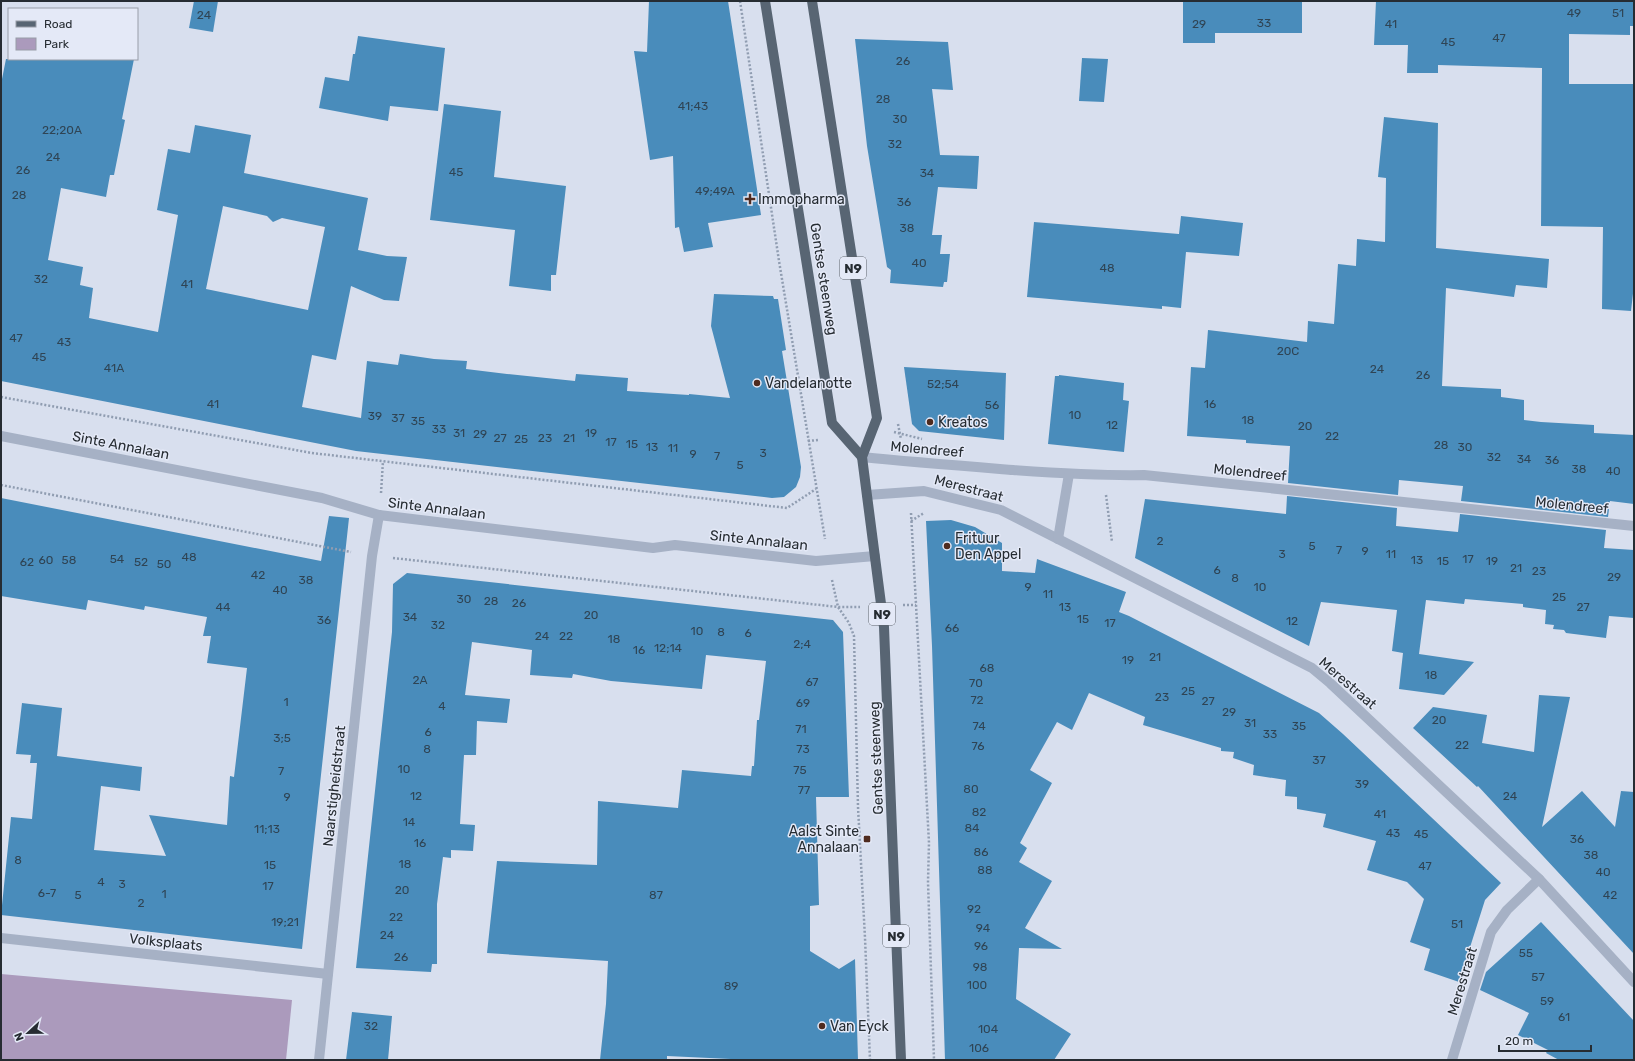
<svg xmlns="http://www.w3.org/2000/svg" width="1635" height="1061" font-family="Rubik,sans-serif">
  <style>
    .green { fill: #ab9abc }
    .building { fill: #498cbb; fill-rule: evenodd }
    .lines { fill: none; stroke-linecap: round; stroke-linejoin: round }
    .path { stroke: #909db1; stroke-width: 2.5; stroke-dasharray: 2 2; stroke-linecap: butt }
    .minor { stroke: #a6b1c5; stroke-width: 10 }
    .major { stroke: #586573; stroke-width: 10 }
    .poi-dot { fill: #4f2b1f; stroke: #e4e9f7; stroke-width: 1.5 }
    .labels { text-anchor: middle; stroke-width: 3; stroke-linejoin: round; paint-order: stroke }
    .number-label { font-size: 12px; fill: #2f4454 }
    .shield { fill: #e4e9f7; stroke: #5f656d; stroke-width: 1 }
    .shield-label { font-size: 13px; font-weight: bold; fill: #262c32 }
    .poi-label { font-size: 14px; fill: #262c32; stroke: #e4e9f7; text-anchor: start }
    .street-label { font-size: 14px; fill: #262c32; stroke: #e4e9f7 }
  </style>
  <rect width="100%" height="100%" fill="#d8dfee"/>
  <path class="green" d="M1,974L292,1000L286,1060H1Z"/>
  <g class="building">
    <path d="M194,1H218L213,32L189,28Z"/>
    <path d="M649,1H728L761,215L708,223L713,247L684,252L679,227L675,228L673,156L650,160L634,51L647,52Z"/>
    <path d="M1183,1H1302V33H1215V43H1183Z"/>
    <path d="M1376,1H1634V26H1630V35L1569,34V84H1634V285L1631,311L1602,309L1603,227L1541,226L1542,68L1438,65V73H1407L1408,45H1374Z"/>
    <path d="M358,36L445,48L438,111L390,106L388,121L319,108L325,77L349,81L353,54H355Z"/>
    <path d="M855,39L948,42L953,90L932,89L940,155L979,156L977,189L938,187L932,235H942L940,254H950L947,282H944L943,287L890,283L891,270L887,267L867,146Z"/>
    <path d="M1082,58L1108,59L1104,102L1079,101Z"/>
    <path d="M6,59H134L122,119L125,120L114,175H110L106,197L61,188L48,260L83,267L80,285L93,288L89,318L158,332L178,215L157,210L168,149L190,153L195,125L251,135L244,173L368,198L358,250L387,256L407,257L399,301L384,300L351,286L336,360L312,355L302,407L361,418L367,361L398,365L400,354L434,359L467,361L466,369L507,374L575,381L576,374L628,378L627,391L689,395V394L730,398L711,326L714,294L773,296L774,299H778L786,350L782,351L801,467L800,477L796,487L784,497L772,498L356,451L1,381V84ZM223,206L267,216L273,222L282,218L325,227L308,310L206,289Z"/>
    <path d="M444,104L501,111L494,177L566,186L556,275H551V291L509,286L515,230L430,220Z"/>
    <path d="M1384,117L1438,123L1436,248L1549,259L1547,288L1516,285L1514,297L1446,288L1442,386L1501,389V397L1524,400V420L1541,422L1594,425V433L1634,435V504L1610,501L1608,517L1461,501L1463,486L1399,480L1398,495L1288,483L1290,446L1246,443V440L1187,436L1191,367L1205,368L1208,330L1307,342L1308,321L1334,324L1338,264L1356,266L1357,239L1385,242L1386,178L1378,177Z"/>
    <path d="M1181,216L1243,223L1239,256L1186,252L1181,308L1162,306V309L1027,297L1034,222L1179,234Z"/>
    <path d="M904,367L1006,373L1004,440L919,431L912,424Z"/>
    <path d="M1059,375L1124,383L1123,400L1129,401L1124,452L1048,444L1055,376H1059Z"/>
    <path d="M1287,496L1397,508L1396,526L1458,532L1460,514L1606,530L1604,548L1634,550V618L1609,616L1606,638L1566,633L1564,630L1553,629L1554,625L1545,624L1546,610L1523,607V604L1465,599L1464,604L1426,600L1419,654L1474,662L1444,695L1399,689L1403,653L1392,651L1397,610L1321,602L1309,646L1135,558L1145,499L1286,514Z"/>
    <path d="M1,498L321,561L329,516L349,518L302,949L1,915L11,817L32,819L37,763H30L31,755L16,754L22,703L62,708L57,756L142,767L140,791L101,786L94,850L166,856L149,815L227,825L230,776L234,777L247,668L207,663L211,636H203L207,617L145,606L144,610L88,600L86,610L1,596Z"/>
    <path d="M951,520L975,527L1002,543V571L1035,573L1037,559L1126,592L1119,612L1129,616L1319,713L1343,734L1501,883L1485,900L1459,982L1424,970L1430,949L1410,942L1424,899L1407,882L1367,870L1376,841L1323,827L1326,814L1297,809V797L1285,796L1286,780L1253,775L1254,765L1233,758L1234,752L1221,751V748L1143,725L1145,717L1089,693L1072,730L1057,722L1030,770L1052,783L1020,843L1027,848L1019,862L1052,881L1025,928L1062,949L1019,948L1016,999L1071,1034L1054,1060H945L932,646L926,521Z"/>
    <path d="M407,573L833,620L843,632L849,797H816L819,905L810,906V951L839,969L855,959L858,1060H752L667,1056V1060H600L606,1004L608,961L487,953L497,861L597,865L598,801L678,808L682,770L751,776L752,766H754L757,720H759L766,661L706,655L702,689L611,681L573,674L572,678L530,675L532,650L472,642L465,695L510,699L507,723L477,721L476,755H464L460,824L475,825L473,851L451,850V858L443,857L437,904V964H432L431,972L356,968L392,632L393,584Z"/>
    <path d="M1539,695L1570,697L1542,827L1582,791L1615,827L1621,791L1634,792V954L1478,786L1477,787L1413,728L1433,707L1487,715L1482,743L1534,752Z"/>
    <path d="M1541,922L1634,1021V1060H1559L1546,1053L1548,1050L1518,1035L1529,1013L1480,990L1486,972Z"/>
    <path d="M352,1012L392,1016L388,1060H346Z"/>
  </g>
  <g class="lines">
    <g class="path">
      <path d="M740,1L779,261L825,539"/>
      <path d="M1,397L312,453L787,508L816,489"/>
      <path d="M898,424L901,439"/>
      <path d="M894,432L922,439"/>
      <path d="M808,441L818,440"/>
      <path d="M1,485L351,552"/>
      <path d="M381,493L383,461"/>
      <path d="M1106,495L1112,542"/>
      <path d="M911,513L929,843L928,882L934,1060"/>
      <path d="M911,521L924,513"/>
      <path d="M393,558L838,607H860"/>
      <path d="M832,580L838,607L849,623L854,636L858,807L865,938L870,1060"/>
      <path d="M903,605H916"/>
    </g>
    <g class="minor">
      <path d="M1,436L322,498L379,515L653,548L675,545L816,561L875,556"/>
      <path d="M862,457C912,462 963,466 1013,470C1057,473 1100,476 1144,475L1634,526"/>
      <path d="M867,495L924,491L1001,510L1312,668L1330,683L1539,879L1634,982"/>
      <path d="M1058,539L1069,474"/>
      <path d="M1,938L328,974"/>
      <path d="M319,1060L372,556L379,515"/>
      <path d="M1452,1060L1491,932L1507,910L1539,879"/>
    </g>
    <g class="major">
      <path d="M765,1L832,423L862,457"/>
      <path d="M812,1L877,418L862,457L884,627L901,1060"/>
    </g>
  </g>
  <g class="poi-dot">
    <path d="M748 193h4v4h4v4h-4v4h-4v-4h-4v-4h4z"/>
    <circle cx="757" cy="383" r="4"/>
    <circle cx="930" cy="422" r="4"/>
    <circle cx="947" cy="546" r="4"/>
    <rect x="863" y="835" width="8" height="8" rx="2"/>
    <circle cx="822" cy="1026" r="4"/>
  </g>
  <g class="labels">
    <g class="number-label">
      <text x="1574" y="17">49</text>
      <text x="1618" y="17">51</text>
      <text x="204" y="19">24</text>
      <text x="1264" y="27">33</text>
      <text x="1199" y="28">29</text>
      <text x="1391" y="28">41</text>
      <text x="1499" y="42">47</text>
      <text x="1448" y="46">45</text>
      <text x="903" y="65">26</text>
      <text x="883" y="103">28</text>
      <text x="693" y="110">41;43</text>
      <text x="900" y="123">30</text>
      <text x="62" y="134">22;20A</text>
      <text x="895" y="148">32</text>
      <text x="53" y="161">24</text>
      <text x="23" y="174">26</text>
      <text x="456" y="176">45</text>
      <text x="927" y="177">34</text>
      <text x="715" y="195">49;49A</text>
      <text x="19" y="199">28</text>
      <text x="904" y="206">36</text>
      <text x="907" y="232">38</text>
      <text x="919" y="267">40</text>
      <text x="1107" y="272">48</text>
      <text x="41" y="283">32</text>
      <text x="187" y="288">41</text>
      <text x="16" y="342">47</text>
      <text x="64" y="346">43</text>
      <text x="1288" y="355">20C</text>
      <text x="39" y="361">45</text>
      <text x="114" y="372">41A</text>
      <text x="1377" y="373">24</text>
      <text x="1423" y="379">26</text>
      <text x="943" y="388">52;54</text>
      <text x="213" y="408">41</text>
      <text x="1210" y="408">16</text>
      <text x="992" y="409">56</text>
      <text x="1075" y="419">10</text>
      <text x="375" y="420">39</text>
      <text x="398" y="422">37</text>
      <text x="1248" y="424">18</text>
      <text x="418" y="425">35</text>
      <text x="1112" y="429">12</text>
      <text x="1305" y="430">20</text>
      <text x="439" y="433">33</text>
      <text x="459" y="437">31</text>
      <text x="591" y="437">19</text>
      <text x="480" y="438">29</text>
      <text x="1332" y="440">22</text>
      <text x="500" y="442">27</text>
      <text x="545" y="442">23</text>
      <text x="569" y="442">21</text>
      <text x="521" y="443">25</text>
      <text x="611" y="446">17</text>
      <text x="632" y="448">15</text>
      <text x="1441" y="449">28</text>
      <text x="652" y="451">13</text>
      <text x="1465" y="451">30</text>
      <text x="673" y="452">11</text>
      <text x="763" y="457">3</text>
      <text x="693" y="458">9</text>
      <text x="717" y="460">7</text>
      <text x="1494" y="461">32</text>
      <text x="1524" y="463">34</text>
      <text x="1552" y="464">36</text>
      <text x="740" y="469">5</text>
      <text x="1579" y="473">38</text>
      <text x="1613" y="475">40</text>
      <text x="1160" y="545">2</text>
      <text x="1312" y="550">5</text>
      <text x="1339" y="554">7</text>
      <text x="1365" y="555">9</text>
      <text x="1282" y="558">3</text>
      <text x="1391" y="558">11</text>
      <text x="189" y="561">48</text>
      <text x="117" y="563">54</text>
      <text x="1468" y="563">17</text>
      <text x="46" y="564">60</text>
      <text x="69" y="564">58</text>
      <text x="1417" y="564">13</text>
      <text x="1443" y="565">15</text>
      <text x="1492" y="565">19</text>
      <text x="27" y="566">62</text>
      <text x="141" y="566">52</text>
      <text x="164" y="568">50</text>
      <text x="1516" y="572">21</text>
      <text x="1217" y="574">6</text>
      <text x="1539" y="575">23</text>
      <text x="258" y="579">42</text>
      <text x="1614" y="581">29</text>
      <text x="1235" y="582">8</text>
      <text x="306" y="584">38</text>
      <text x="1028" y="591">9</text>
      <text x="1260" y="591">10</text>
      <text x="280" y="594">40</text>
      <text x="1048" y="598">11</text>
      <text x="1559" y="601">25</text>
      <text x="464" y="603">30</text>
      <text x="491" y="605">28</text>
      <text x="519" y="607">26</text>
      <text x="223" y="611">44</text>
      <text x="1065" y="611">13</text>
      <text x="1583" y="611">27</text>
      <text x="591" y="619">20</text>
      <text x="410" y="621">34</text>
      <text x="1083" y="623">15</text>
      <text x="324" y="624">36</text>
      <text x="1292" y="625">12</text>
      <text x="1110" y="627">17</text>
      <text x="438" y="629">32</text>
      <text x="952" y="632">66</text>
      <text x="697" y="635">10</text>
      <text x="721" y="636">8</text>
      <text x="748" y="637">6</text>
      <text x="542" y="640">24</text>
      <text x="566" y="640">22</text>
      <text x="614" y="643">18</text>
      <text x="802" y="648">2;4</text>
      <text x="668" y="652">12;14</text>
      <text x="639" y="654">16</text>
      <text x="1155" y="661">21</text>
      <text x="1128" y="664">19</text>
      <text x="987" y="672">68</text>
      <text x="1431" y="679">18</text>
      <text x="420" y="684">2A</text>
      <text x="812" y="686">67</text>
      <text x="976" y="687">70</text>
      <text x="1188" y="695">25</text>
      <text x="1162" y="701">23</text>
      <text x="977" y="704">72</text>
      <text x="1208" y="705">27</text>
      <text x="286" y="706">1</text>
      <text x="803" y="707">69</text>
      <text x="442" y="710">4</text>
      <text x="1229" y="716">29</text>
      <text x="1439" y="724">20</text>
      <text x="1250" y="727">31</text>
      <text x="979" y="730">74</text>
      <text x="1299" y="730">35</text>
      <text x="801" y="733">71</text>
      <text x="428" y="736">6</text>
      <text x="1270" y="738">33</text>
      <text x="282" y="742">3;5</text>
      <text x="1462" y="749">22</text>
      <text x="978" y="750">76</text>
      <text x="427" y="753">8</text>
      <text x="803" y="753">73</text>
      <text x="1319" y="764">37</text>
      <text x="404" y="773">10</text>
      <text x="800" y="774">75</text>
      <text x="281" y="775">7</text>
      <text x="1362" y="788">39</text>
      <text x="971" y="793">80</text>
      <text x="804" y="794">77</text>
      <text x="416" y="800">12</text>
      <text x="1510" y="800">24</text>
      <text x="287" y="801">9</text>
      <text x="979" y="816">82</text>
      <text x="1380" y="818">41</text>
      <text x="409" y="826">14</text>
      <text x="972" y="832">84</text>
      <text x="267" y="833">11;13</text>
      <text x="1393" y="837">43</text>
      <text x="1421" y="838">45</text>
      <text x="1577" y="843">36</text>
      <text x="420" y="847">16</text>
      <text x="981" y="856">86</text>
      <text x="1591" y="859">38</text>
      <text x="18" y="864">8</text>
      <text x="405" y="868">18</text>
      <text x="270" y="869">15</text>
      <text x="1425" y="870">47</text>
      <text x="985" y="874">88</text>
      <text x="1603" y="876">40</text>
      <text x="101" y="886">4</text>
      <text x="122" y="888">3</text>
      <text x="268" y="890">17</text>
      <text x="402" y="894">20</text>
      <text x="47" y="897">6-7</text>
      <text x="164" y="898">1</text>
      <text x="78" y="899">5</text>
      <text x="656" y="899">87</text>
      <text x="1610" y="899">42</text>
      <text x="141" y="907">2</text>
      <text x="974" y="913">92</text>
      <text x="396" y="921">22</text>
      <text x="285" y="926">19;21</text>
      <text x="1457" y="928">51</text>
      <text x="983" y="932">94</text>
      <text x="387" y="939">24</text>
      <text x="981" y="950">96</text>
      <text x="1526" y="957">55</text>
      <text x="401" y="961">26</text>
      <text x="980" y="971">98</text>
      <text x="1538" y="981">57</text>
      <text x="977" y="989">100</text>
      <text x="731" y="990">89</text>
      <text x="1547" y="1005">59</text>
      <text x="1564" y="1021">61</text>
      <text x="371" y="1030">32</text>
      <text x="988" y="1033">104</text>
      <text x="979" y="1052">106</text>
    </g>
    <g class="shield">
      <rect x="840" y="257" width="26" height="22" rx="3"/>
      <rect x="869" y="603" width="26" height="22" rx="3"/>
      <rect x="883" y="925" width="26" height="22" rx="3"/>
    </g>
    <g class="shield-label">
      <text x="853" y="273">N9</text>
      <text x="882" y="619">N9</text>
      <text x="896" y="941">N9</text>
    </g>
    <g class="poi-label">
      <text x="758" y="204">Immopharma</text>
      <text x="765" y="388">Vandelanotte</text>
      <text x="938" y="427">Kreatos</text>
      <text x="955" y="543">Frituur<tspan x="955" dy="16">Den Appel</tspan></text>
      <text x="859" y="836" text-anchor="end">Aalst Sinte<tspan x="859" dy="16">Annalaan</tspan></text>
      <text x="830" y="1031">Van Eyck</text>
    </g>
    <g class="street-label">
      <text transform="translate(824 279) rotate(81)" y="5">Gentse steenweg</text>
      <text transform="translate(121 445) rotate(11)" y="5">Sinte Annalaan</text>
      <text transform="translate(927 449) rotate(5)" y="5">Molendreef</text>
      <text transform="translate(1250 472) rotate(6)" y="5">Molendreef</text>
      <text transform="translate(969 488) rotate(15)" y="5">Merestraat</text>
      <text transform="translate(1572 505) rotate(6)" y="5">Molendreef</text>
      <text transform="translate(437 508) rotate(7)" y="5">Sinte Annalaan</text>
      <text transform="translate(759 540) rotate(6)" y="5">Sinte Annalaan</text>
      <text transform="translate(1348 683) rotate(41)" y="5">Merestraat</text>
      <text transform="translate(876 758) rotate(-92)" y="5">Gentse steenweg</text>
      <text transform="translate(334 786) rotate(-84)" y="5">Naarstigheidstraat</text>
      <text transform="translate(166 942) rotate(6)" y="5">Volksplaats</text>
      <text transform="translate(1462 981) rotate(-73)" y="5">Merestraat</text>
    </g>
  </g>
  <rect width="1635" height="1061" fill="none" stroke="#262c32" stroke-width="4"/>
  <rect x="8" y="8" width="130" height="52" fill="#e4e9f7" stroke="#989da8"/>
  <rect x="16" y="21" width="20" height="6" fill="#586573" stroke="#989da8"/>
  <text x="44" y="28" font-size="12" fill="#262c32">Road</text>
  <rect x="16" y="38" width="20" height="12" fill="#ab9abc" stroke="#989da8"/>
  <text x="44" y="48" font-size="12" fill="#262c32">Park</text>
  <g transform="translate(28 1033) rotate(248)" stroke="#e4e9f7" stroke-width="3" paint-order="stroke">
  <path d="M0-3L7 15L0 10L-7 15Z" fill="#262c32"/>
  <text y="-6" font-size="11" font-weight="bold" text-anchor="middle" fill="#262c32">N</text>
  </g>
  <path d="M1499 1045v6h92v-6" fill="none" stroke="#262c32" stroke-width="2"/>
  <text x="1505" y="1045" font-size="12" fill="#262c32" stroke="#e4e9f7" stroke-width="3" paint-order="stroke">20 m</text>
</svg>
